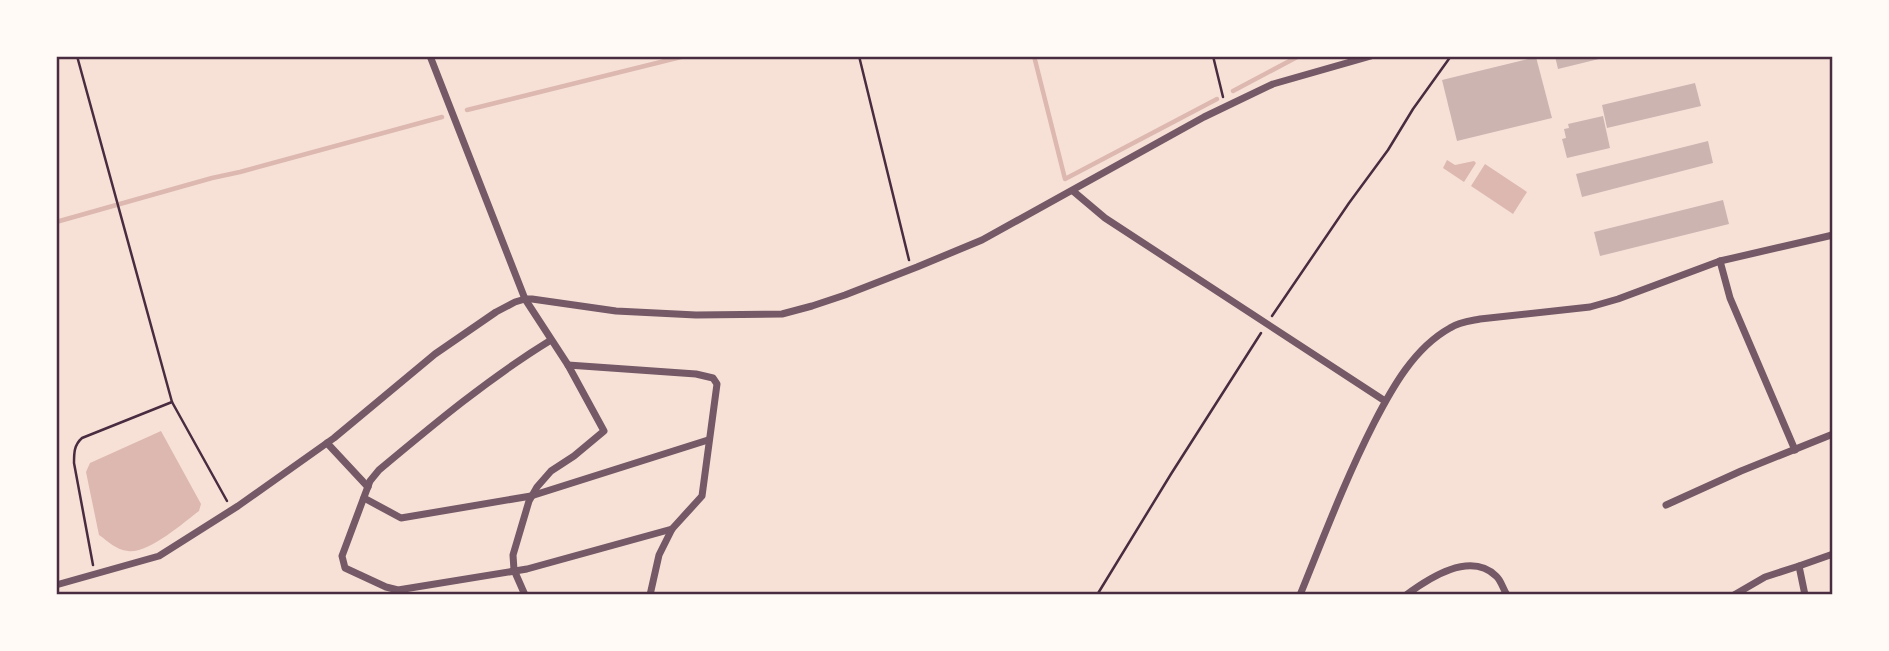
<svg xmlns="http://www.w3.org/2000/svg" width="1889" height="651" font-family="Cabin,sans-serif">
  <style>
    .water { fill: #dcb8b0 }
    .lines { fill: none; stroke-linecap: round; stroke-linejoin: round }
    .stream { stroke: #dcb8b0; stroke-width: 4.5 }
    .building { fill: #ccb4b1 }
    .path { stroke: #4a2c40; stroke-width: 2.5 }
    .minor { stroke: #755966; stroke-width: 7 }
    .neatline { fill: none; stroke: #4a2c40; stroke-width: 2.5 }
  </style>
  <rect width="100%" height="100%" fill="#f7e1d7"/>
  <g class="water">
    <path d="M1447,160L1455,165L1474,161L1476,163L1464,182L1443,168Z"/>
    <path d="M1485,164L1527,192L1513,214L1471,186Z"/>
    <path d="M161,431L201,504L199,511C183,523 148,554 128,551C116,550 108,541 99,535L86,472L90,463Z"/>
  </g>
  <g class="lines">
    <g class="stream">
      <path d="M1034,56L1065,179L1217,99"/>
      <path d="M1233,91L1299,56"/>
      <path d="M467,110L685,56"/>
      <path d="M56,222L212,178L240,172L442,117"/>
    </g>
  </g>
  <g class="building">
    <path d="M1555,56H1606L1607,57L1558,69Z"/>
    <path d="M1536,57L1552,118L1457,141L1442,80Z"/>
    <path d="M1695,83L1701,106L1607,128L1602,105Z"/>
    <path d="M1603,116L1610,148L1567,158L1562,139L1566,138L1564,129L1569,128L1568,124Z"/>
    <path d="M1708,141L1713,163L1582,197L1576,174Z"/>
    <path d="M1723,200L1729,224L1600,256L1594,232Z"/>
  </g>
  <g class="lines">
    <g class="path">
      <path d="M77,56L172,402L227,501"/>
      <path d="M859,56L909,260"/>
      <path d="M1213,56L1223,97"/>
      <path d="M1272,316L1349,203L1388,150L1413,109L1451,56"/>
      <path d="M93,565L74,463C74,453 74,445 82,438L172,402"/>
      <path d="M1097,595L1171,474L1261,333"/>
    </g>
    <g class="minor">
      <path d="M430,56L525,299L568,365L604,431L574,456L551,471L537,487L529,501L513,555L514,570L525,595"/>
      <path d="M1073,191L1105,218L1385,401"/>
      <path d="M1720,261L1730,298L1795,450"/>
      <path d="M551,340C489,378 434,424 379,470L370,481L342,556L345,568L386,587L398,590L527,569L672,529"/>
      <path d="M568,365L696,374L713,378L717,384L702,496L672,529L659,555L650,595"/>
      <path d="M327,443L368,487"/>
      <path d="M364,498L401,518L531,496L708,440"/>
      <path d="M1666,505L1741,471L1833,434"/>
      <path d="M1799,566L1833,554"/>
      <path d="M56,585L159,556L238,506L334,438L435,354L496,312L515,302L525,299H532L616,311L696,315L782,314L812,306L845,295L917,267L982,240L1204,117L1273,84L1371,56"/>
      <path d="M1300,595C1324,536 1345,480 1374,423C1392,388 1414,348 1450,328C1459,322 1470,321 1480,319L1590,307L1618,299L1720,261L1833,235"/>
      <path d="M1406,595C1429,578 1470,551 1496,576C1501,580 1503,589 1507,595"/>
      <path d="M1734,595L1765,577L1799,566L1805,595"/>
    </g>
  </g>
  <rect width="1889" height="651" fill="none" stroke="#fffaf5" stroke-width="116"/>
  <rect x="58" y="58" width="1773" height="535" class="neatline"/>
</svg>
